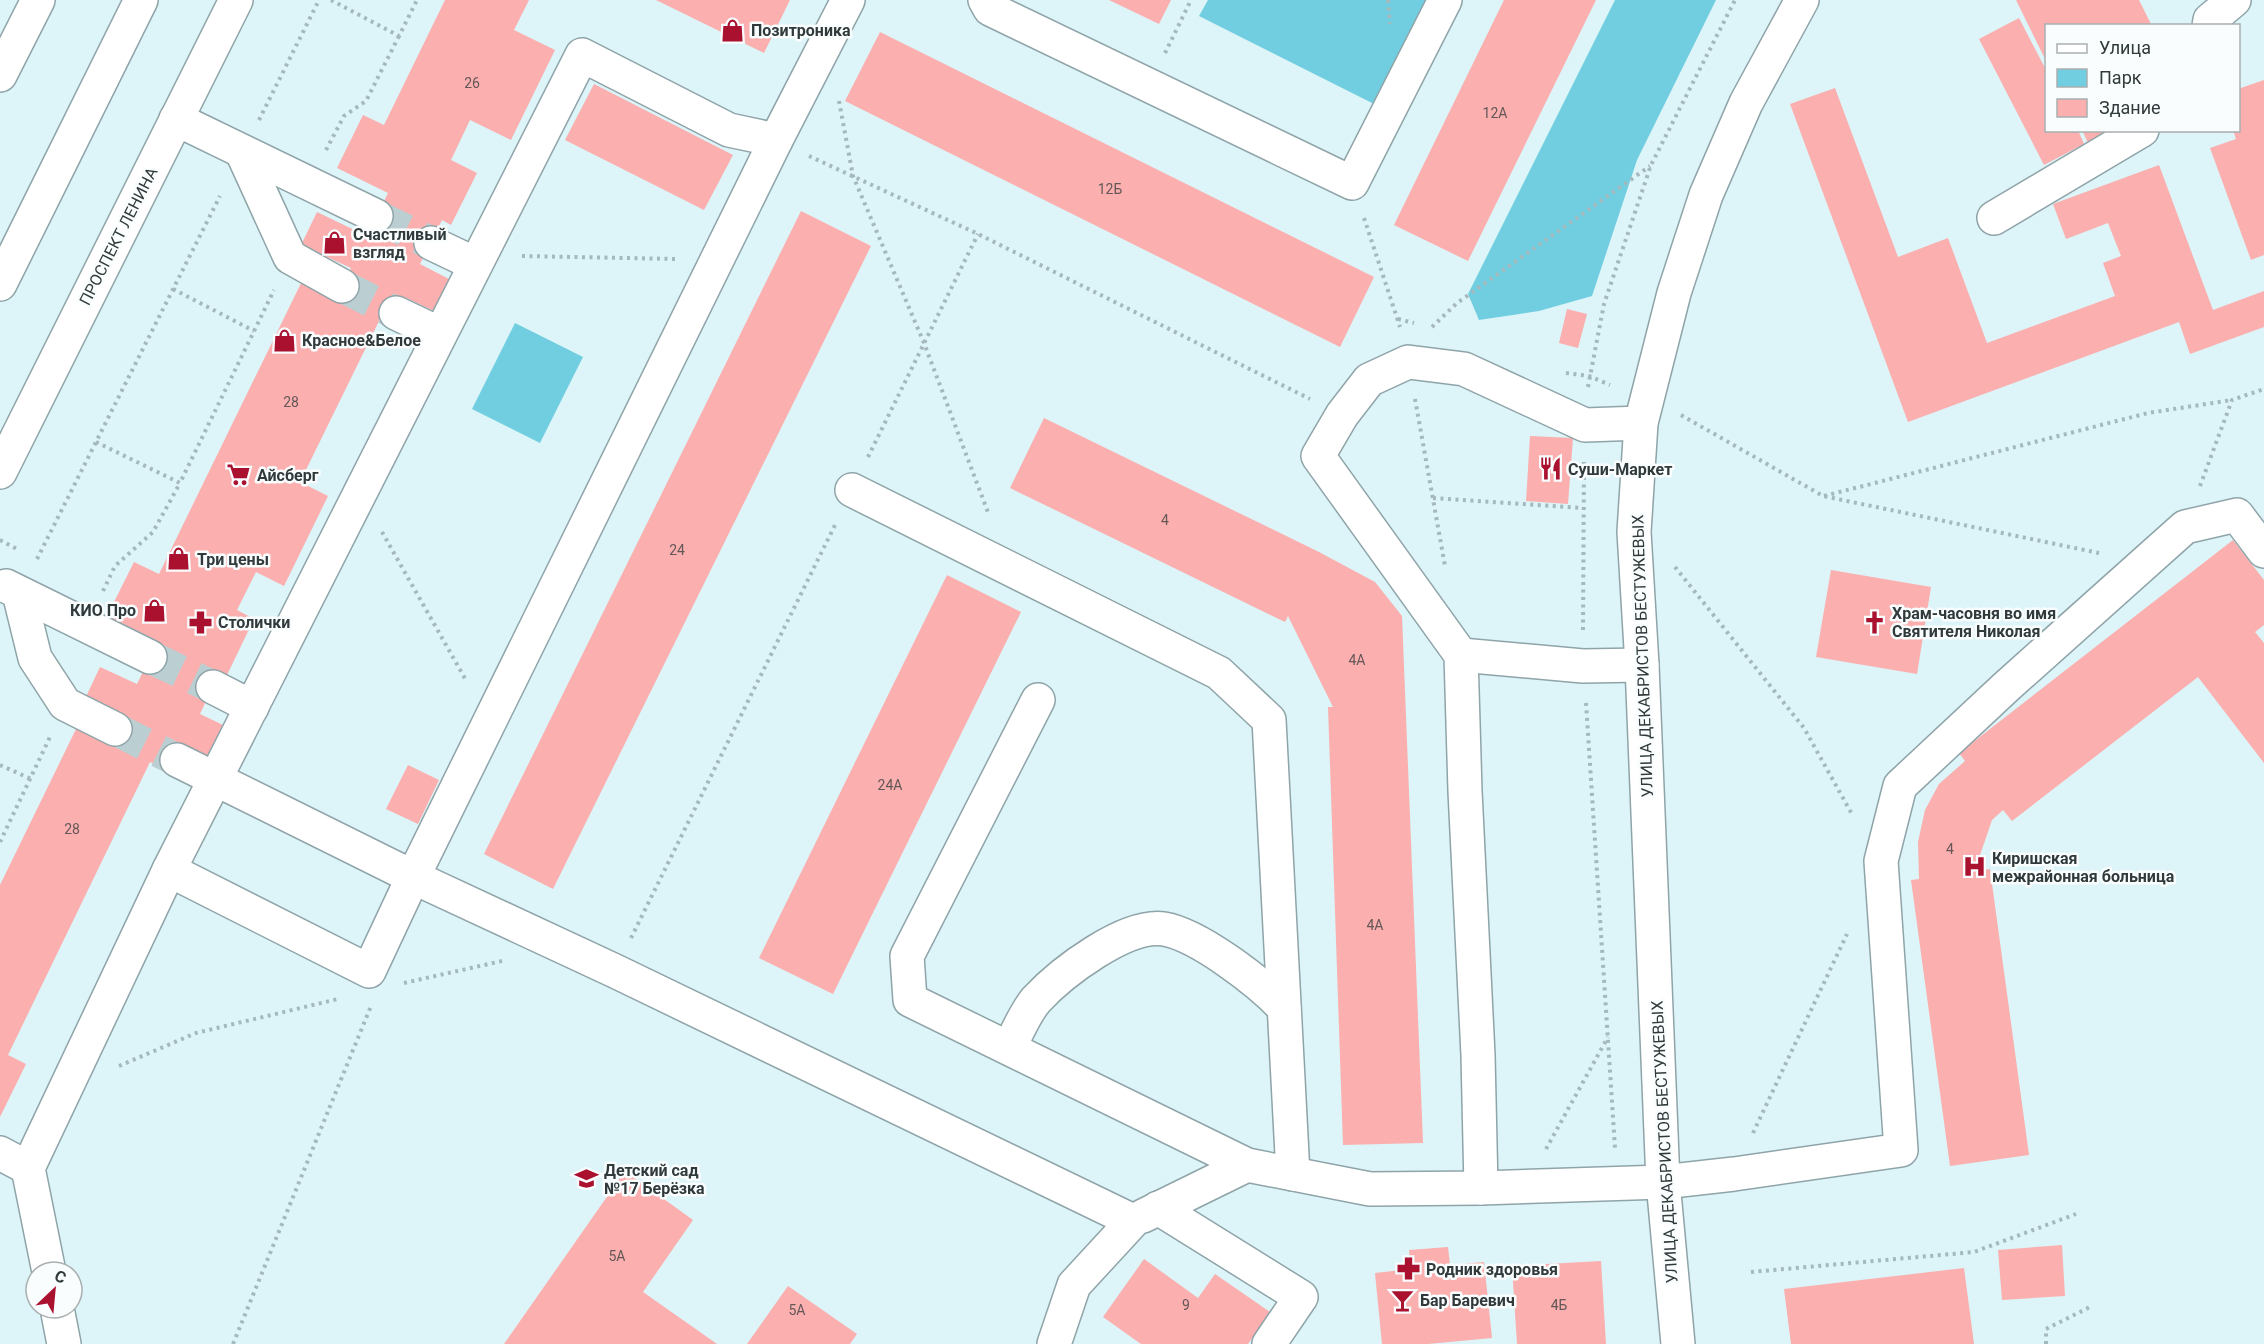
<svg xmlns="http://www.w3.org/2000/svg" width="2264" height="1344" font-family="Roboto,sans-serif">
  <style>
    .green { fill: #71cee0 }
    .building { fill: #fbafae }
    .lines { fill: none; stroke-linecap: round; stroke-linejoin: round }
    .minor-tunnel { stroke: #bbcfd2; stroke-width: 33; stroke-dasharray: 33 16; stroke-linecap: butt }
    .minor-casing { stroke: #8fa4a8; stroke-width: 36 }
    .major-casing { stroke: #8fa4a8; stroke-width: 36 }
    .path { stroke: #a5b8bb; stroke-width: 4; stroke-dasharray: 3 4.5; stroke-linecap: butt }
    .minor { stroke: #fff; stroke-width: 33 }
    .major { stroke: #fff; stroke-width: 33 }
    .labels { text-anchor: middle; stroke-width: 5; stroke-linejoin: round; paint-order: stroke }
    .number-label { font-size: 14px; fill: #645758 }
    .poi-label { font-size: 16px; font-weight: bold; fill: #313a3b; stroke: #f9fdfe; text-anchor: start }
    .street-label { font-size: 16px; fill: #313a3b; stroke: #f9fdfe }
  </style>
  <rect width="100%" height="100%" fill="#ddf4f8"/>
  <g class="green">
    <path d="M1208,0H1430L1378,106L1199,16Z"/>
    <path d="M1615,0H1716L1637,160L1592,296L1539,311L1479,320L1468,294Z"/>
    <path d="M515,323L583,357L540,443L472,409Z"/>
  </g>
  <g class="building">
    <path d="M445,0H529L514,30L555,50L511,140L470,120L451,160L477,173L451,225L442,220L420,264L449,279L434,311L404,297L392,322L381,317L300,482L328,496L284,586L256,572L237,610L254,619L227,675L220,671L200,714L225,726L208,763L171,772L150,762L8,1055L26,1064L0,1117V885L78,725L83,703L100,667L137,684L158,641L107,616L134,562L159,574L303,279L337,296L351,268L301,245L317,212L367,236L388,193L337,168L363,115L384,125Z"/>
    <path d="M656,0H790L764,53Z"/>
    <path d="M1109,0H1171L1159,24Z"/>
    <path d="M1504,0H1596L1468,261L1394,225Z"/>
    <path d="M2016,0H2139L2152,26H2046V61Z"/>
    <path d="M2019,18L2046,70V130H2078L2084,144L2044,165L1979,39Z"/>
    <path d="M880,32L1374,277L1340,347L845,101Z"/>
    <path d="M2264,80V255L2251,260L2210,148L2236,139L2233,130H2238V89Z"/>
    <path d="M594,84L733,155L704,210L565,140Z"/>
    <path d="M1835,88L1898,257L1948,238L1987,343L2115,296L2103,263L2121,256L2108,223L2066,239L2053,204L2159,165L2213,310L2264,291V327L2190,354L2179,322L1908,422L1790,104Z"/>
    <path d="M2082,130H2113L2088,143Z"/>
    <path d="M801,211L871,246L553,889L484,854Z"/>
    <path d="M1567,309L1587,314L1578,348L1559,343Z"/>
    <path d="M1044,418L1319,552L1375,582L1402,616L1423,1143L1343,1145L1328,707H1333L1288,616L1285,622L1010,488Z"/>
    <path d="M1530,436L1573,438L1568,504L1526,501Z"/>
    <path d="M2233,540L2264,580V625L2255,632L2264,643V763L2198,677L2012,821L2003,810L1992,820L1980,855L1977,871L1990,869L2029,1155L1950,1166L1911,880L1919,879L1918,842L1925,810L1939,784L1965,761L1959,753Z"/>
    <path d="M1831,570L1931,587L1917,674L1816,657Z"/>
    <path d="M947,575L1021,612L833,994L759,958Z"/>
    <path d="M408,765L439,780L418,824L386,809Z"/>
    <path d="M625,1171L693,1220L643,1292L717,1344H504Z"/>
    <path d="M2062,1245L2065,1296L2002,1300L1998,1250Z"/>
    <path d="M1448,1247L1450,1265L1484,1262L1492,1338L1428,1344H1382L1375,1273L1411,1269L1409,1250Z"/>
    <path d="M1144,1259L1198,1298L1215,1274L1270,1312L1248,1344H1141L1103,1317Z"/>
    <path d="M1601,1261L1606,1344H1517L1512,1266Z"/>
    <path d="M1964,1268L1974,1344H1791L1784,1289Z"/>
    <path d="M788,1286L857,1334L850,1344H747Z"/>
  </g>
  <g class="lines">
    <g class="minor-tunnel">
      <path d="M376,216L431,243"/>
      <path d="M342,286L396,313"/>
      <path d="M150,657L213,687"/>
      <path d="M115,729L177,760"/>
    </g>
    <defs>
      <g id="minor">
        <path d="M985,0L990,9L1352,183L1445,0"/>
        <path d="M2209,26L2210,20L2234,0"/>
        <path d="M0,75L38,0"/>
        <path d="M176,119L376,216"/>
        <path d="M242,152L290,257L342,286"/>
        <path d="M1994,218L2142,130"/>
        <path d="M431,243L475,264"/>
        <path d="M396,313L440,334"/>
        <path d="M852,490L1219,673L1269,720L1293,1174"/>
        <path d="M6,586L150,657"/>
        <path d="M19,593L35,658L65,704L115,729"/>
        <path d="M1461,655L1583,666L1642,665"/>
        <path d="M213,687L252,707"/>
        <path d="M1038,700L907,956L910,1000L1247,1165L1370,1189L1481,1188L1663,1182L1734,1174L1901,1150L1881,861L1900,786L2006,687L2185,527L2237,515L2264,551"/>
        <path d="M177,760L413,877L776,140"/>
        <path d="M169,870L369,971L413,877L615,971L1133,1221L1074,1285L1054,1344"/>
        <path d="M1009,1048C1017,1033 1025,1013 1036,1000C1061,973 1126,923 1164,929C1199,935 1261,983 1284,1008"/>
        <path d="M0,1153L28,1168"/>
        <path d="M1481,1188L1478,1055L1465,791L1461,655L1318,456L1342,415L1369,380L1408,362L1464,369L1585,425L1641,423"/>
        <path d="M1158,1208L1301,1297L1269,1344"/>
        <path d="M1143,1216L1247,1165"/>
        <path d="M49,1272L28,1168L169,870L582,55L729,130L776,140L848,0"/>
        <path d="M57,1308L64,1344"/>
        <path d="M1678,1344L1663,1182L1642,665L1634,532L1641,423L1674,293L1706,195L1746,103L1802,0"/>
      </g>
      <g id="major">
        <path d="M0,284L141,0"/>
        <path d="M0,472L236,0"/>
      </g>
    </defs>
    <use href="#minor" class="minor-casing"/>
    <use href="#major" class="major-casing"/>
    <g class="path">
      <path d="M331,0L399,36L417,0"/>
      <path d="M1388,0L1390,24"/>
      <path d="M1165,53L1191,0"/>
      <path d="M839,101L853,176L924,343L989,515"/>
      <path d="M259,120L319,0"/>
      <path d="M326,150L344,116L366,101L399,36"/>
      <path d="M809,156L978,234L1310,399"/>
      <path d="M1364,218L1400,327"/>
      <path d="M522,256L677,259"/>
      <path d="M173,289L254,331"/>
      <path d="M1398,319L1414,323"/>
      <path d="M1432,327L1457,303L1650,166"/>
      <path d="M1566,373L1589,376L1610,385"/>
      <path d="M1588,387L1604,304L1651,165L1735,0"/>
      <path d="M1415,399L1445,566"/>
      <path d="M1681,415L1823,496L2099,553"/>
      <path d="M96,442L180,483L274,290"/>
      <path d="M868,457L978,234"/>
      <path d="M2200,486L2232,400L2264,389"/>
      <path d="M1824,496L2148,413L2232,400"/>
      <path d="M1433,498L1582,508"/>
      <path d="M382,532L467,682"/>
      <path d="M0,540L17,549"/>
      <path d="M37,559L220,196"/>
      <path d="M1675,567L1804,728L1853,816"/>
      <path d="M103,591L115,566L153,532L180,483"/>
      <path d="M1583,630L1584,460"/>
      <path d="M1586,703L1615,1148"/>
      <path d="M0,765L31,779"/>
      <path d="M0,842L50,737"/>
      <path d="M631,938L836,523"/>
      <path d="M404,983L502,961"/>
      <path d="M119,1066L196,1033L338,999"/>
      <path d="M1753,1133L1847,934"/>
      <path d="M1546,1149L1608,1037"/>
      <path d="M1751,1272L1974,1252L2076,1214"/>
      <path d="M233,1344L371,1006"/>
      <path d="M2046,1344V1329L2092,1306"/>
    </g>
    <use href="#minor" class="minor"/>
    <use href="#major" class="major"/>
  </g>
  <defs>
    <symbol id="shop-bare" viewBox="-9 -9 18 18"><path d="M-5-2.5h2.3a2.7 3.5 0 0 1 5.4 0H5L5.5 6h-11ZM-1.5-2.5h3a1.5 2.3 0 0 0-3 0Z" fill="#a9112f" stroke="#f9fdfe" stroke-width="2.5" paint-order="stroke"/></symbol>
    <symbol id="restaurant-bare" viewBox="-9 -9 18 18"><path d="M-5-6h1v4h1v-4h1v4h1v-4h1v5L-1.5 .5V6h-2V.5L-5-1ZM5-6V6H3V1.5H1.5Q1.5-4 5-6Z" fill="#a9112f" stroke="#f9fdfe" stroke-width="2.5" paint-order="stroke"/></symbol>
    <symbol id="supermarket-bare" viewBox="-9 -9 18 18"><path d="M-6-5.5h2.5l.6 2H6L4.5 2H-2.5L-4.4-4H-6ZM-1.5 3.2a1.3 1.3 0 1 0 .1 0ZM3 3.2a1.3 1.3 0 1 0 .1 0Z" fill="#a9112f" stroke="#f9fdfe" stroke-width="2.5" paint-order="stroke"/></symbol>
    <symbol id="pharmacy-bare" viewBox="-9 -9 18 18"><path d="M-2-6h4v4h4v4h-4v4h-4v-4h-4v-4h4Z" fill="#a9112f" stroke="#f9fdfe" stroke-width="2.5" paint-order="stroke"/></symbol>
    <symbol id="church-bare" viewBox="-9 -9 18 18"><path d="M-1.2-6h2.4v3.5h3.3v2.4h-3.3V6h-2.4V-.1h-3.3v-2.4h3.3Z" fill="#a9112f" stroke="#f9fdfe" stroke-width="2.5" paint-order="stroke"/></symbol>
    <symbol id="hospital-bare" viewBox="-9 -9 18 18"><path d="M-5-5h3v3.5h4V-5h3V5h-3V1.5h-4V5h-3Z" fill="#a9112f" stroke="#f9fdfe" stroke-width="2.5" paint-order="stroke"/></symbol>
    <symbol id="school-bare" viewBox="-9 -9 18 18"><path d="M0-5L7-2L0 1L-7-2ZM-4 1L0 2.5L4 1V4Q0 6-4 4Z" fill="#a9112f" stroke="#f9fdfe" stroke-width="2.5" paint-order="stroke"/></symbol>
    <symbol id="bar-bare" viewBox="-9 -9 18 18"><path d="M-6-5H6L.8 .8V4.5H3.5V6h-7V4.5H-.8V.8Z" fill="#a9112f" stroke="#f9fdfe" stroke-width="2.5" paint-order="stroke"/></symbol>
  </defs>
  <g fill-rule="evenodd">
    <use href="#shop-bare" x="716" y="14" width="33" height="33"/>
    <use href="#shop-bare" x="318" y="226" width="33" height="33"/>
    <use href="#shop-bare" x="268" y="324" width="33" height="33"/>
    <use href="#restaurant-bare" x="1534" y="452" width="33" height="33"/>
    <use href="#supermarket-bare" x="222" y="458" width="33" height="33"/>
    <use href="#shop-bare" x="162" y="542" width="33" height="33"/>
    <use href="#shop-bare" x="138" y="594" width="33" height="33"/>
    <use href="#pharmacy-bare" x="184" y="606" width="33" height="33"/>
    <use href="#church-bare" x="1858" y="606" width="33" height="33"/>
    <use href="#hospital-bare" x="1958" y="850" width="33" height="33"/>
    <use href="#school-bare" x="570" y="1162" width="33" height="33"/>
    <use href="#pharmacy-bare" x="1392" y="1252" width="33" height="33"/>
    <use href="#bar-bare" x="1386" y="1284" width="33" height="33"/>
  </g>
  <g class="labels">
    <g class="number-label">
      <text x="472" y="88">26</text>
      <text x="1495" y="118">12А</text>
      <text x="1110" y="194">12Б</text>
      <text x="291" y="407">28</text>
      <text x="1165" y="525">4</text>
      <text x="677" y="555">24</text>
      <text x="1357" y="665">4А</text>
      <text x="890" y="790">24А</text>
      <text x="72" y="834">28</text>
      <text x="1950" y="854">4</text>
      <text x="1375" y="930">4А</text>
      <text x="617" y="1261">5А</text>
      <text x="1186" y="1310">9</text>
      <text x="1559" y="1310">4Б</text>
      <text x="797" y="1315">5А</text>
    </g>
    <g class="poi-label">
      <text x="751" y="36">Позитроника</text>
      <text x="353" y="240">Счастливый<tspan x="353" dy="18">взгляд</tspan></text>
      <text x="302" y="346">Красное&amp;Белое</text>
      <text x="1568" y="475">Суши-Маркет</text>
      <text x="257" y="481">Айсберг</text>
      <text x="197" y="565">Три цены</text>
      <text x="136" y="616" text-anchor="end">КИО Про</text>
      <text x="1892" y="619">Храм-часовня во имя<tspan x="1892" dy="18">Святителя Николая</tspan></text>
      <text x="218" y="628">Столички</text>
      <text x="1992" y="864">Киришская<tspan x="1992" dy="18">межрайонная больница</tspan></text>
      <text x="604" y="1176">Детский сад<tspan x="604" dy="18">№17 Берёзка</tspan></text>
      <text x="1426" y="1275">Родник здоровья</text>
      <text x="1420" y="1306">Бар Баревич</text>
    </g>
    <g class="street-label">
      <text transform="translate(118 236) rotate(-63)" y="6">ПРОСПЕКТ ЛЕНИНА</text>
      <text transform="translate(1642 656) rotate(-92)" y="6">УЛИЦА ДЕКАБРИСТОВ БЕСТУЖЕВЫХ</text>
      <text transform="translate(1664 1142) rotate(-93)" y="6">УЛИЦА ДЕКАБРИСТОВ БЕСТУЖЕВЫХ</text>
    </g>
  </g>
  <rect x="2045" y="24" width="195" height="108" fill="#f9fdfe" stroke="#a9afb0" stroke-width="1.5"/>
  <rect x="2057" y="44" width="30" height="9" fill="#ffffff" stroke="#a9afb0" stroke-width="1.5"/>
  <text x="2099" y="54" font-size="18" fill="#313a3b">Улица</text>
  <rect x="2057" y="69" width="30" height="18" fill="#71cee0" stroke="#a9afb0" stroke-width="1.5"/>
  <text x="2099" y="84" font-size="18" fill="#313a3b">Парк</text>
  <rect x="2057" y="99" width="30" height="18" fill="#fbafae" stroke="#a9afb0" stroke-width="1.5"/>
  <text x="2099" y="114" font-size="18" fill="#313a3b">Здание</text>
  <g transform="translate(54 1290) rotate(26)"><circle r="28" fill="#f9fdfe" stroke="#a9afb0" stroke-width="1.5"/>
  <path d="M0-4.5L10 22L0 15L-10 22Z" fill="#a9112f"/>
  <text y="-9" font-size="16" font-weight="bold" text-anchor="middle" fill="#313a3b">С</text>
  </g>
</svg>
